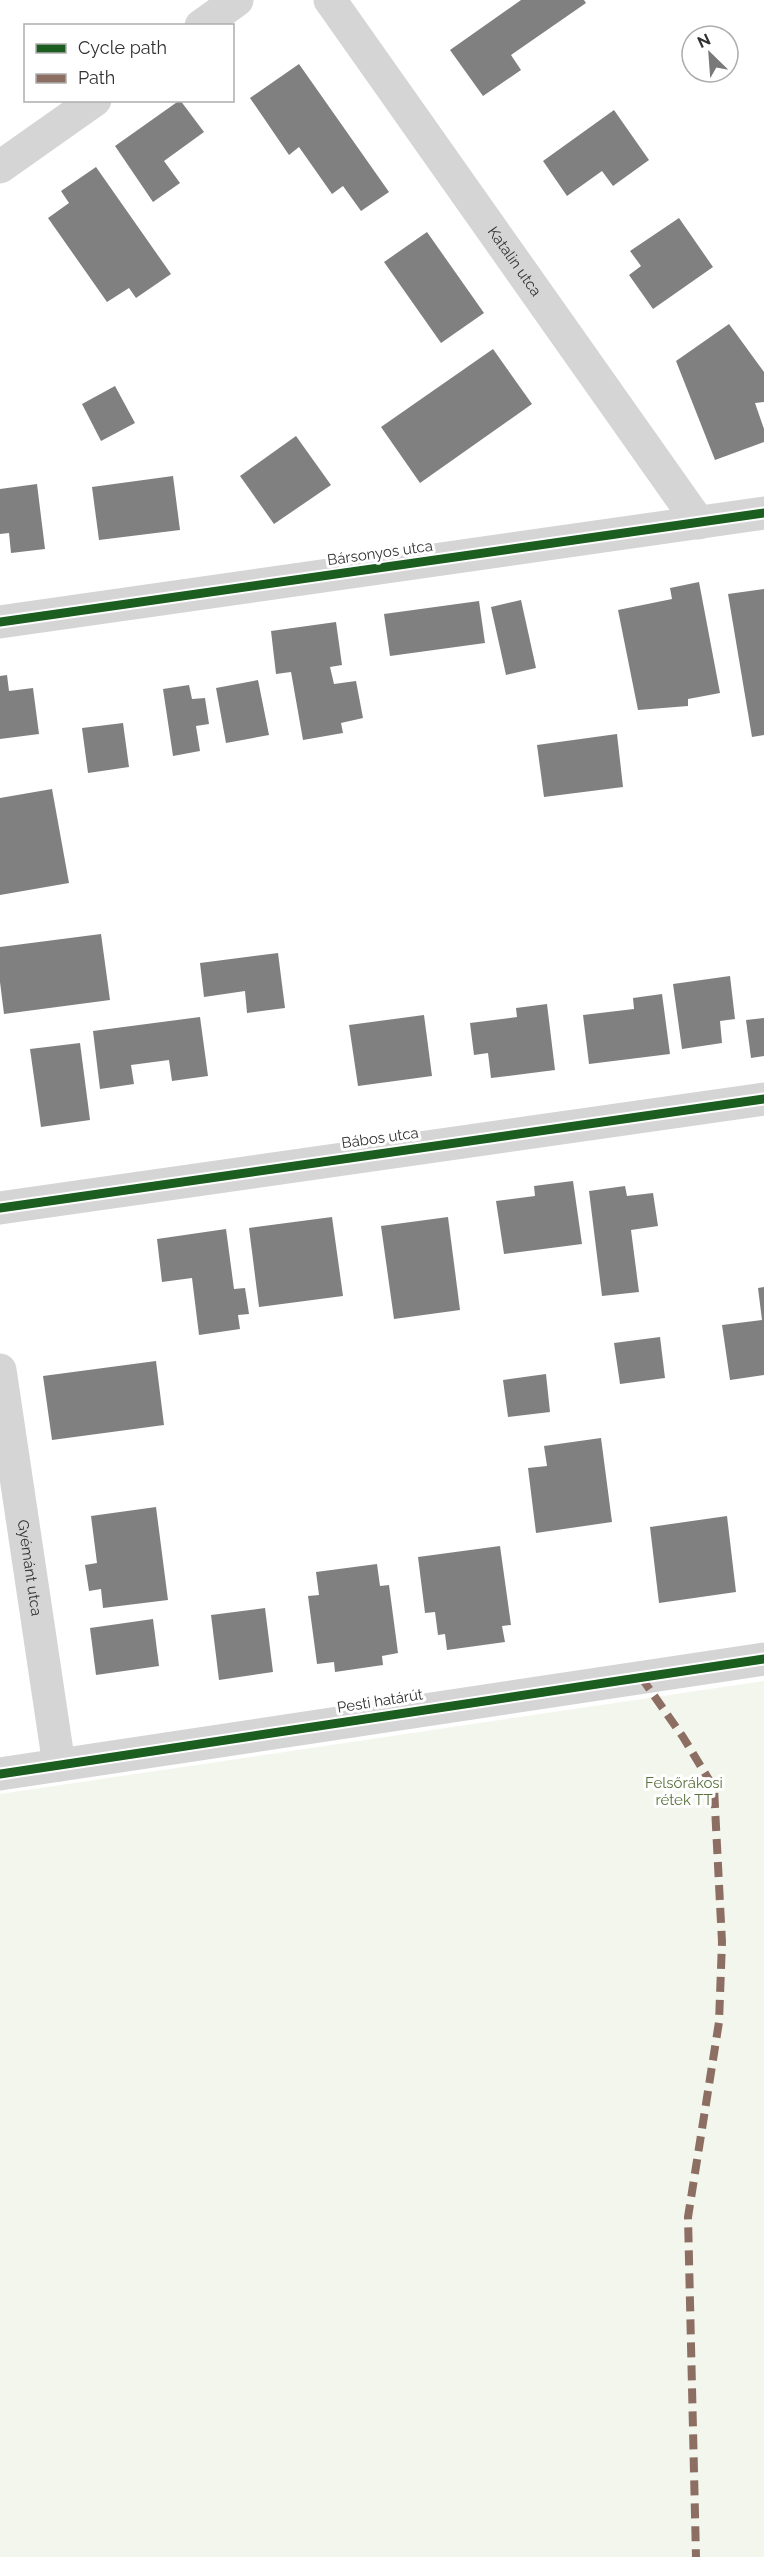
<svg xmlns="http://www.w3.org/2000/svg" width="764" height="2557" font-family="Raleway,sans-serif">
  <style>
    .green { fill: #f3f6ed }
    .building { fill: #808080 }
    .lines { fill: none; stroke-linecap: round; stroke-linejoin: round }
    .street { stroke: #d5d5d5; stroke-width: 33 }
    .quiet { stroke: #8d6e63; stroke-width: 8; stroke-dasharray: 15 8; stroke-linecap: butt }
    .cycleway-casing { stroke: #fff; stroke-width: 13 }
    .cycleway { stroke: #1b5e20; stroke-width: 9 }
    .labels { text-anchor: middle; stroke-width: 6; stroke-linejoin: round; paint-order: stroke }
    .street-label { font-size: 15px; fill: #313131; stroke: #fff }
    .park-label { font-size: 15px; fill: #597139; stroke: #fff }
  </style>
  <rect width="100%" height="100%" fill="#fff"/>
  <path class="green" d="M764,1681V2557H0V1794Z"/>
  <g class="building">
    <path d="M521,0H584L586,3L511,55L521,70L483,96L450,50Z"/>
    <path d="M299,64L389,192L361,211L343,186L332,194L299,147L289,155L250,98Z"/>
    <path d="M180,100L204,132L164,161L180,183L153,202L115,146Z"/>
    <path d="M614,110L649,160L613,186L602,171L567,196L543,161Z"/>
    <path d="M96,167L171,274L136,298L129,288L107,302L48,218L69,203L61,191Z"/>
    <path d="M679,218L713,267L653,309L629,275L641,266L630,251Z"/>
    <path d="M427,232L484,313L441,343L384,262Z"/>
    <path d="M729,324L764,372V402L755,403L764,429V442L715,460L676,361Z"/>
    <path d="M493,349L532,404L420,483L381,427Z"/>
    <path d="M115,386L135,423L101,441L82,404Z"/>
    <path d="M296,436L331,485L274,524L240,476Z"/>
    <path d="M173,476L180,530L99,540L92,487Z"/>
    <path d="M37,484L45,549L11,553L9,533L0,534V489Z"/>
    <path d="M699,582L720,693L688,699V706L638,710L618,610L672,599L670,588Z"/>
    <path d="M764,589V735L752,737L728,594Z"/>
    <path d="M521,600L536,668L506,675L491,607Z"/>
    <path d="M479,601L485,643L390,656L384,614Z"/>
    <path d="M336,622L342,665L330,667L334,684L356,681L363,718L341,723L343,733L303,740L291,672L276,674L271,631Z"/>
    <path d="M7,675L9,691L33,688L39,734L0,739V676Z"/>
    <path d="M258,680L269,735L226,743L216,688Z"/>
    <path d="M189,685L192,699L205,698L209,724L196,726L200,751L173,756L163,689Z"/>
    <path d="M123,723L129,767L88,773L82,728Z"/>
    <path d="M617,734L623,787L544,797L537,745Z"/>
    <path d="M52,789L69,883L0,895V798Z"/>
    <path d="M101,934L110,1000L4,1014L0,982V947Z"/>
    <path d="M278,953L285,1008L247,1013L245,991L204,997L200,963Z"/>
    <path d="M730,976L735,1019L720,1021L722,1043L682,1049L673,984Z"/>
    <path d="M662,994L670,1054L589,1064L583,1015L634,1009L633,998Z"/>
    <path d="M547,1004L555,1070L491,1078L488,1053L474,1055L470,1023L517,1017L516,1008Z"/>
    <path d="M424,1015L432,1076L358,1086L349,1025Z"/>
    <path d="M200,1017L208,1076L172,1081L169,1060L131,1065L134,1084L100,1089L93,1031Z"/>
    <path d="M764,1018V1056L751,1058L746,1020Z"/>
    <path d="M80,1043L90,1120L41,1127L30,1049Z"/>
    <path d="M573,1181L582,1244L504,1254L496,1201L535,1196L534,1186Z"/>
    <path d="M625,1186L627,1196L653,1193L658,1226L631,1230L639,1292L602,1296L589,1191Z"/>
    <path d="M332,1217L343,1296L259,1307L249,1228Z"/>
    <path d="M448,1217L460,1310L394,1319L381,1226Z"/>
    <path d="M226,1229L234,1289L245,1288L249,1314L238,1315L240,1329L199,1335L192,1278L162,1282L157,1239Z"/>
    <path d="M764,1287V1375L730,1380L722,1325L762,1320L758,1288Z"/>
    <path d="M660,1337L665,1378L620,1384L614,1343Z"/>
    <path d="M156,1361L164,1425L52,1440L43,1376Z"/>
    <path d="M546,1374L550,1412L508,1417L503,1380Z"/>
    <path d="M601,1438L612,1522L536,1533L528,1468L547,1466L544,1446Z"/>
    <path d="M156,1507L168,1600L103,1608L101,1589L89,1591L85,1565L97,1563L91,1516Z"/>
    <path d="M727,1516L736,1592L659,1603L650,1527Z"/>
    <path d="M500,1546L511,1625L502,1626L505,1642L447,1650L445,1634L438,1635L435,1612L425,1613L418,1557Z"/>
    <path d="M377,1564L380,1586L389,1585L398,1653L382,1656L383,1665L335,1672L334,1662L317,1664L308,1596L319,1595L316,1572Z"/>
    <path d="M265,1608L273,1672L219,1680L211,1615Z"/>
    <path d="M153,1619L159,1666L96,1675L90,1628Z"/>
  </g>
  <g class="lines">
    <g class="street">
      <path id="s1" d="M330,0L699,523"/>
      <path d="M201,26L237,0"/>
      <path d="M0,167L95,100"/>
      <path d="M0,622L764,513"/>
      <path d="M0,1208L764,1099"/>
      <path id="s2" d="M0,1370L59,1765"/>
      <path d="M0,1774L764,1659"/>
    </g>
    <path class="quiet" d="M641,1677L683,1737L714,1788L722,1942L719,2022L688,2217L696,2557"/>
    <defs>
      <g id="cycleway">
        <path d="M0,622L764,513"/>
        <path d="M0,1208L764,1099"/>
        <path d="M0,1774L764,1659"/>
      </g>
    </defs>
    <use href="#cycleway" class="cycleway-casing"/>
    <use href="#cycleway" class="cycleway"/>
  </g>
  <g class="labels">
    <g class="street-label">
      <text dy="5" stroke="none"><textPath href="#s1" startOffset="320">Katalin utca</textPath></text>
      <text transform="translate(380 553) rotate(-8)" y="5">Bársonyos utca</text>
      <text transform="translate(380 1138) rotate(-8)" y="5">Bábos utca</text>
      <text dy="5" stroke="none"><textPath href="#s2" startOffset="200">Gyémánt utca</textPath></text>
      <text transform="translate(380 1701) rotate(-9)" y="5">Pesti határút</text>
    </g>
    <g class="park-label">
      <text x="684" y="1788">Felsőrákosi<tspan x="684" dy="17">rétek TT</tspan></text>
    </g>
  </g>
  <rect x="24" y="24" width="210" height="78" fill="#ffffff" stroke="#adadad" stroke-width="1.5"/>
  <rect x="36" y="44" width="30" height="9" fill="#1b5e20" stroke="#adadad" stroke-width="1.5"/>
  <text x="78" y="54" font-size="18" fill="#313131">Cycle path</text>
  <rect x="36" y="74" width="30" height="9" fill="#8d6e63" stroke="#adadad" stroke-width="1.5"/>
  <text x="78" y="84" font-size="18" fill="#313131">Path</text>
  <g transform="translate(710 54) rotate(335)"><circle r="28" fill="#ffffff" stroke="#adadad" stroke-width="1.5"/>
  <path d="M0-4.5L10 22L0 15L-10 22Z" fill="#797979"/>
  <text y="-9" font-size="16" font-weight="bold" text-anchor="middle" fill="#313131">N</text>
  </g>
</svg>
